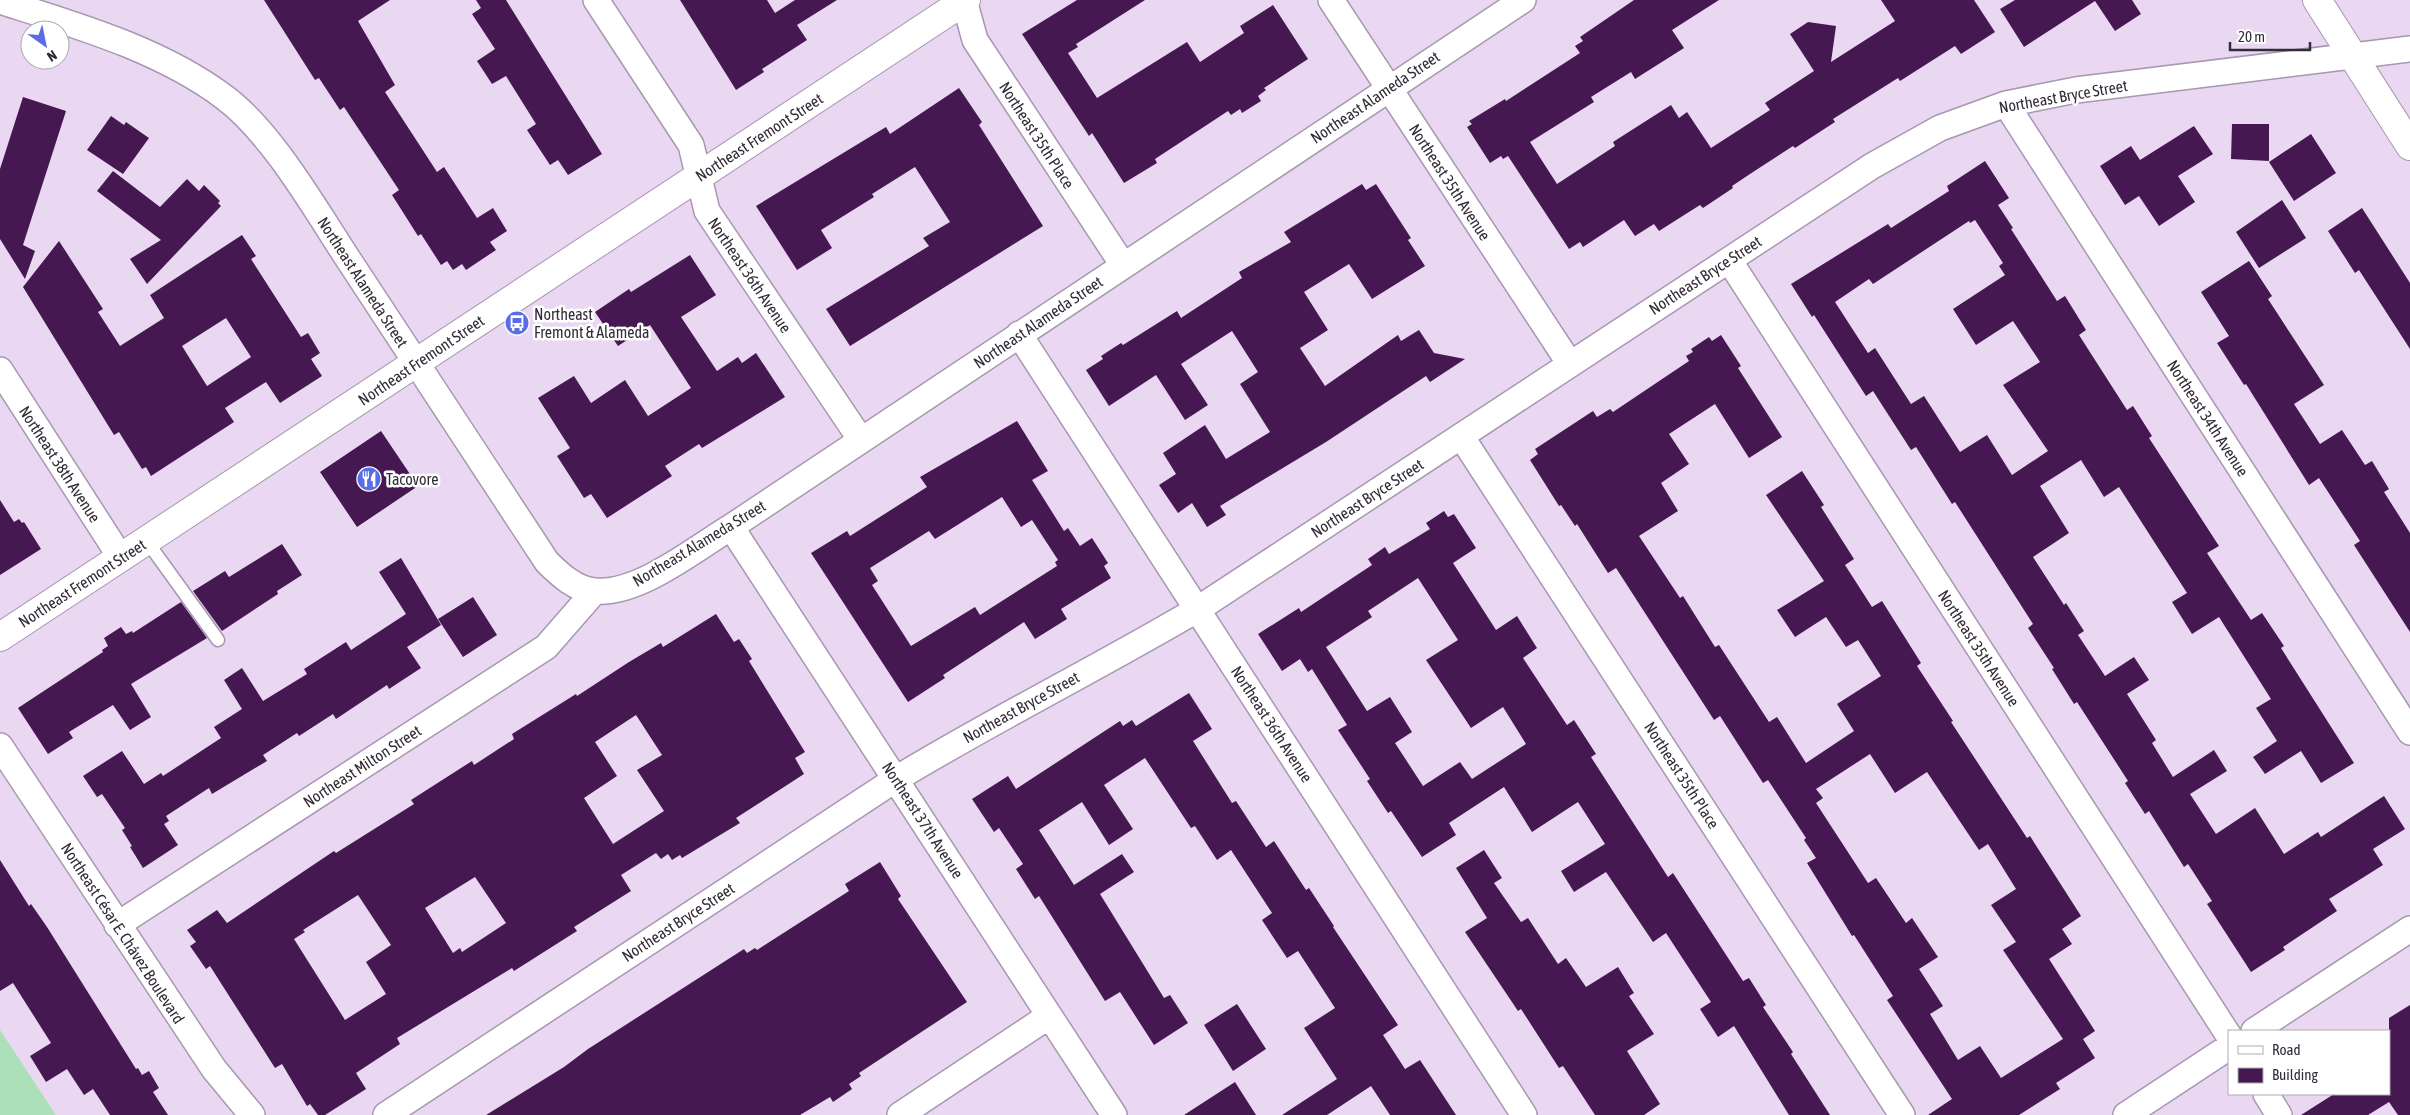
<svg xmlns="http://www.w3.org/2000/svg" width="2410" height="1115" viewBox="0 0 2410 1115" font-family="'Asap Condensed',sans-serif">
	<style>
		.green { fill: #abe0b8 }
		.building { fill: #451851; fill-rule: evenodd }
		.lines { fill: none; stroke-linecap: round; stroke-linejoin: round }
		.lane-casing { stroke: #a797b0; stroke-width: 15 }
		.street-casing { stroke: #a797b0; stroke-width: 28 }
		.secondary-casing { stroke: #a797b0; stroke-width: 30 }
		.lane { stroke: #fff; stroke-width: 12 }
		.street { stroke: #fff; stroke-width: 25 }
		.secondary { stroke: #fff; stroke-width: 28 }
		.labels { text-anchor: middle; stroke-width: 5; stroke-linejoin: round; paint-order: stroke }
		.street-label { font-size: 16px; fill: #332c37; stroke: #fff }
		.poi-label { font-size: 16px; fill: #332c37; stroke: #fff; text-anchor: start }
	</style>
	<rect width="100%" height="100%" fill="#ead8f3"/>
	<path class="green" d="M0,1030l56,85h-56z"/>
	<path class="building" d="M264,0h126l-32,21 37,64 -10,7 52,80 7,-5 33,51 16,-10 14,23 -17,11 6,8 -30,20 -4,-6 -9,6 -6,-9 -6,4 -20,-31 -3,2 -26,-41 7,-5 -55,-83 -4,3 -21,-32 -4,2z
		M476,0h30l96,154 -34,21 -10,-15 -8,5 -23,-35 9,-6 -30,-48 -14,8 -15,-23 18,-12 -23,-35 9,-6z
		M680,0h87l8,13 20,-13h42l-40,25 10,15 -45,29 2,3 -28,18z
		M1077,0h68l-69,44 2,3 -10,6 29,45 90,-56 13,20 44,-29 -4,-7 33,-21 35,54 -44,29 2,2 -8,6 3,5 -19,12 -2,-4 -9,6 -3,-4 -73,48 2,4 -33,20 -32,-50 -3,3 -67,-102z
		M1634,0h85l-47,30 12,18 -49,31 -4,-7 -40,25 3,5 -64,40 27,42 58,-38 -2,-4 58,-37 8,13 8,-6 24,36 59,-38 -5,-7 49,-32 -24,-37 18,-12 28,4 -5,36 64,-41 -14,-21h93l21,32 -34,22 -6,-8 -55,35 -2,-3 -65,41 2,3 -40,26 -2,-2 -40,26 -21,14 1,2 -30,20 -3,-3 -41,26 -5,-7 -19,12 -11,-16 -41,27 -3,-5 -11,7 -61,-93 -5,3 -2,-3 -11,7 -23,-36 5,-3 -3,-3 36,-22 1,2 74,-48 -5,-7 8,-5 -3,-4z
		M2015,0h117l9,14 -26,17 -20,-30 -71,46 -24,-38z
		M959,88l23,34 -3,3 64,101 -193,120 -24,-37 103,-63 -6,-8 27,-16 -35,-55 -43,27 2,3 -53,33 11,18 -35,22 -41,-64 130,-79 4,7z
		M23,97l43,14 -43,134 12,6 -10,28 -25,-40v-70z
		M111,116l13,9 2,-3 23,16 -26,36 -36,-24z
		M2232,124h37v37l-38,-2z
		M2194,126l19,28 -35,22 17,26 -36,24 -20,-30 -14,9 -25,-39 31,-20 9,14z
		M2311,134l25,39 -42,28 -25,-39z
		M1985,161l24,37 -11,7 15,23 -2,1 46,72 8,-5 21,34 -7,5 48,75 6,-4 19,30 -3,2 70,108 -12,7 44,67 11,-7 22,33 -3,2 73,115 -33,20 -20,-32 -36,23 -12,-17 24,-16 -21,-33 15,-9 -52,-82 -27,17 -20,-32 15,-9 -68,-106 -15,10 -23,-37 -41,26 29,47 -36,24 31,48 2,-2 18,28 -6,4 27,41 29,-19 15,23 -22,14 29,46 -4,3 21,34 41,-27 13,21 -37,23 26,40 39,-26 29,46 34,-22 3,5 63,-41 21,33 -32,20 10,16 -54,34 8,12 -54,36 2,3 -34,22 -44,-68 5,-3 -24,-37 -4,3 -35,-56 -4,3 -20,-31 3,-2 -51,-79 -3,2 -22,-35 2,-1 -26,-40 5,-4 -78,-122 -3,2 -36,-57 -5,3 -38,-59 -7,5 -52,-81 -2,2 -21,-33 97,-60 3,4 58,-37 -2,-5zM1975,220l28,43 -4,3 6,9 -52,34 23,36 37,-24 27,41 -37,23 45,66 -36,24 -25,-40 -27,17 -36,-56 -13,8 -36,-56 -7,5 -33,-51 34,-23 4,5 96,-63 1,2z
		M113,171l47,36 27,-28 12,12 5,-6 16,16 -2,2 3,3 -74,78 -17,-25 31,-19 -64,-49z
		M1362,184l4,6 10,-6 35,54 -3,2 17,26 -53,33 -23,-35 -45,28 24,38 -28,18 25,38 73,-51 3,6 18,-11 15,23 31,6 -35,23 -4,-6 -100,66 -106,64 6,9 -19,12 -15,-24 -14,10 -19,-28 17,-11 -13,-21 42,-28 21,34 44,-27 -30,-48 18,-12 -26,-41 -51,33 27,41 -23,15 -29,-45 -47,31 -23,-36 17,-11 -2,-3 20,-13 2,2 54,-34 4,7 61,-40 -3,-6 52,-30 -7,-10z
		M2282,200l24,38 -47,30 -23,-36z
		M2362,208l48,75v66l-51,-79 -4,3 -27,-42z
		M242,235l14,21 -5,3 50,78 7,-4 12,20 -9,6 11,17 -42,27 -14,-21 -41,26 9,14 -83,54 -5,-9 -4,2 -23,-37 -5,3 -91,-148 36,-46 44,68 -5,3 22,34 44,-28 -14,-23zM226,318l25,39 -44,29 -25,-40z
		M690,255l26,40 -35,22 36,54 21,-14 4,6 14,-10 29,44 -83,51 -3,-4 -34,22 7,10 -65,42 -16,-24 -7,4 -27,-42 13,-8 -32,-50 36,-22 17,27 34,-23 23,36 43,-28 -41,-63 -32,21 -23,-34 34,-23 2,3z
		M2249,261l23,35 -4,3 56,86 -30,19 26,40 22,-14 23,35 7,-4 17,28 -5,3 26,41v99l-56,-87 6,-4 -41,-63 -10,7 -63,-101 -2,1 -27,-42 12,-7 -28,-44z
		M1721,335l20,31 -3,2 44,69 -33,21 -34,-54 -46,30 20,30 -28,19 17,28 -39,25 41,62 3,-2 32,51 4,-2 50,77 8,-5 29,46 48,-32 -17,-27 44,-28 -23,-36 -12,7 -20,-30 -31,20 -18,-27 47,-29 -58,-86 36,-24 22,34 -3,2 33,52 -9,6 27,42 10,-6 39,62 -4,3 36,55 -2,1 76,116 3,-2 51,80 -19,13 10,15 -23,15 46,72 -12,8 12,19 -39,25 4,6 -41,26h-91l24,-16 -65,-99 6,-4 -39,-61 -2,1 -45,-73 9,-5 -12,-18 2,-2 -38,-58 -5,3 -43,-67 -6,4 -98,-152 -8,5 -31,-49 -2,2 -14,-21 -2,1 -29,-46 8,-6 -3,-5 58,-38 4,6 13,-8 3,3 76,-51 -3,-5 7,-4 -2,-3 18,-12 3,4zM1870,754l25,39 32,-21 52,78 9,-6 28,45 -25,16 25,37 -13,8 60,89 -62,39 -21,-32 -22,14 -28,-46 13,-8 -24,-37 19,-12 -26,-39 -6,5 -30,-45 -8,5 -52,-80 7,-5 -7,-9z
		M1017,421l31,50 -16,9 32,51 4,-3 12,18 12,-8 16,25 -4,3 7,12 -50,31 6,10 -32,20 -11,-17 -81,53 2,3 -37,24 -97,-149 36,-22 3,5 77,-49 -7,-10zM1002,497l19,30 11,-7 26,40 -3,2 2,4 -77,49 -5,-8 -64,39 -39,-61 6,-4 -8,-13 59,-37 6,8z
		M381,431l37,55 -61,41 -37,-55z
		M0,500l14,22 5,-3 3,4 2,-1 17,27 -41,26z
		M1444,511l4,6 6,-3 22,34 -23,15 43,67 21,-14 20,32 -14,10 44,67 7,-5 22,34 -5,3 77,120 5,-4 70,108 6,-3 17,27 -3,2 30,45 -2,2 39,61h-41l-55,-89 -16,11 -18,-28 11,-7 -45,-69 -13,9 -47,-70 -32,20 -13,-21 44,-27 -27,-42 -46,30 -28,-45 -55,36 7,12 -34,22 -31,-46 -3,2 -21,-32 3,-2 -32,-49 9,-5 -35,-56 -4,3 -8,-13 -18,12 -24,-37 41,-26 2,4 71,-47 -4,-6 17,-12 4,7 41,-25 -4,-6zM1418,578l40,62 -32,20 45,68 32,-21 23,37 -54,35 -12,-17 -37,24 -28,-43 17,-11 -22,-35 -23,14 -41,-64 46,-30 -4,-6z
		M282,544l20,31 -25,16 1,3 -56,37 -29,-40 32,-20 4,6z
		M401,558l40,67 -34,22 14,21 -32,21 -2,-4 -51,34 -3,-5 -34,22 -2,-3 -34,22 4,6 -55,33 -3,-6 -43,28 3,5 -5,3 14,21 -35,23 -13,-21 2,-1 -10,-16 3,-2 -23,-34 -5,3 -14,-21 39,-25 22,33 17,-11 2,3 58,-38 -7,-11 28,-18 -18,-29 18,-12 21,33 44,-27 -3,-5 42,-27 5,8 55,-36 -27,-42z
		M473,597l24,38 -34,22 -25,-38z
		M181,602l26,36 -76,46 20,33 -21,13 -17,-25 -44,27 4,6 -25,16 -30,-46 85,-56 -1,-2 6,-4 -4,-8 17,-11 5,7 6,-3 1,2z
		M716,614l18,28 5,-3 13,20 -3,2 56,91 -10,6 9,16 -68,44 4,5 -58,35 -2,-3 -8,5 -4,-6 -7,5 -5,-6 -35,22 10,16 -57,36 3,4 -63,40 -2,-3 -115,70 3,6 -44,29 10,16 -41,26h-7l-8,-11 -3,2 -25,-42 -7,4 -65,-102 -4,3 -16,-23 6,-4 -9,-12 30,-20 10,13 107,-72 2,2 78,-49 -3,-4 61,-39 2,4 40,-26 -2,-5 64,-40 1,2 52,-34 32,-19 2,4zM636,715l26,40 -25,15 27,41 -51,33 -29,-46 33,-22 -22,-34zM475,877l31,46 -44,29 -2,-4 -7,5 -28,-45zM358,895l33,50 -25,17 20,32 -41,26 -51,-81 11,-7 -2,-2z
		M1189,693l23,36 -19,12 39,62 4,-2 30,46 8,-6 32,49 3,-2 25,38 -1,1 65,98 -15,10 22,34 15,-9 36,55h-66l-19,-29 -44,29h-45l55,-36 -33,-51 31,-20 -37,-57 -11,7 -25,-38 10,-7 -41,-63 -14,10 -22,-34 -4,2 -46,-70 -41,27 29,44 -24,16 -27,-43 -43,28 35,55 48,-31 12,18 -34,22 64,104 6,-3 18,28 -34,22 -34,-53 -15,9 -66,-105 -4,3 -19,-30 7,-5 -24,-36 -5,4 -22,-33 36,-23 8,13 104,-68 3,5 9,-6 4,6z
		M1484,850l18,28 -8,5 27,39 7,-4 30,46 8,-6 20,29 32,-20 16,26 -5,3 25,38 -27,17 33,53 -16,11h-49l-32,-49 -4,2 -38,-59 -3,2 -53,-79 22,-14 -31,-50z
		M0,860l29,46 2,-2 16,23 89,142 2,-1 4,7 7,-4 10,17 -6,4 15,23h-58l-17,-26 -9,6 -17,-26 -21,13 -16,-26 21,-13 -38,-60 -13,8z
		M880,862l21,34 -3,3 69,103 -108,71 2,3 -12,8 3,5 -19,13 -3,-5 -30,18h-314l78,-48 24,-18 156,-100 3,4 8,-5 2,2 92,-59 -4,-7z
		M1237,1004l29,45 -33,22 -29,-46z
		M2410,1005v110h-12l-9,-13 -21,13h-67l33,-21h55v-76z
		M1235,1082l21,33h-72z"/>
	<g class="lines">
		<defs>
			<path id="lane" d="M146,540l72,100"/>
			<path id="street" d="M596,0l95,145 16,66 154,229
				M964,0l11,40 148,225
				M1331,0l239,364
				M0,1c75,24 160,48 224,96 49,36 94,117 128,168 65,99 130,198 195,297 12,12 29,28 48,29 43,4 100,-42 136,-64l792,-527
				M2006,104l404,628
				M1729,260l500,776
				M1019,334l505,781
				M0,370l121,188
				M1461,436l441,679
				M731,527l383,588
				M0,746l214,323 38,46
				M117,925l429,-278 48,-55
				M2254,1031l156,-102
				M2266,1094l13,21
				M386,1115l510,-336c99,-60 202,-111 302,-170l674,-443 68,-38 66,-24 70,-14 334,-41
				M900,1115l149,-99
				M2126,1115l103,-68"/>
			<path id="secondary" d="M2317,0l93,146
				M0,637l966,-637"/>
		</defs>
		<use href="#lane" class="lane-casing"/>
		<use href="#street" class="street-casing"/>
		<use href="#secondary" class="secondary-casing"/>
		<use href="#lane" class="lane"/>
		<use href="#street" class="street"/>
		<use href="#secondary" class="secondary"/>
	</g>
	<defs>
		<symbol id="bus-disc" viewBox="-11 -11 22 22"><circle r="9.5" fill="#596ee5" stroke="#fff"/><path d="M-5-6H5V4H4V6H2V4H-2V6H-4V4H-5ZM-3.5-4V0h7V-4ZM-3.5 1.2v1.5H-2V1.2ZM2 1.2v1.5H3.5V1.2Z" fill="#fff"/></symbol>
		<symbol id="restaurant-disc" viewBox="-11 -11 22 22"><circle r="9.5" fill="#596ee5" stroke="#fff"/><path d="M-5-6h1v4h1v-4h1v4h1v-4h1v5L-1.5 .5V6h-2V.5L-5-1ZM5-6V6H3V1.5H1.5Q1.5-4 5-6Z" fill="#fff"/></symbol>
	</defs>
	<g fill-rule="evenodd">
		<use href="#bus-disc" x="503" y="309" width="28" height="28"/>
		<use href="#restaurant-disc" x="355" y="465" width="28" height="28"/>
	</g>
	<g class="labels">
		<g class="street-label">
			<text transform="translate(2063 96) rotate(-10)" y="6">Northeast Bryce Street</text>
			<text transform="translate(1375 97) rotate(-34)" y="6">Northeast Alameda Street</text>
			<text transform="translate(1037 135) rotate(57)" y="6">Northeast 35th Place</text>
			<text transform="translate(759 137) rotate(-33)" y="6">Northeast Fremont Street</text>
			<text transform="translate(1450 182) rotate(57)" y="6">Northeast 35th Avenue</text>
			<text transform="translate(750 275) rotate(56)" y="6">Northeast 36th Avenue</text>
			<text transform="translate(1705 275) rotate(-33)" y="6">Northeast Bryce Street</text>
			<text transform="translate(363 282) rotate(57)" y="6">Northeast Alameda Street</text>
			<text transform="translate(1038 322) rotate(-34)" y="6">Northeast Alameda Street</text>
			<text transform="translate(421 360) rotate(-34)" y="6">Northeast Fremont Street</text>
			<text transform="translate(2208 418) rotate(57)" y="6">Northeast 34th Avenue</text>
			<text transform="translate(60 464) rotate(57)" y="6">Northeast 38th Avenue</text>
			<text transform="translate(1367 498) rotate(-33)" y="6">Northeast Bryce Street</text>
			<text transform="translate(699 543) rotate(-31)" y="6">Northeast Alameda Street</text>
			<text transform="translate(82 583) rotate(-33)" y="6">Northeast Fremont Street</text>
			<text transform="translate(1979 648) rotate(57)" y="6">Northeast 35th Avenue</text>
			<text transform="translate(1021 707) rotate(-29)" y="6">Northeast Bryce Street</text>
			<text transform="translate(1272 724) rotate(57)" y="6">Northeast 36th Avenue</text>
			<text transform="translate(362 766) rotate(-33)" y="6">Northeast Milton Street</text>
			<text transform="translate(1682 775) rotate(57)" y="6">Northeast 35th Place</text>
			<text transform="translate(923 820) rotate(57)" y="6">Northeast 37th Avenue</text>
			<text transform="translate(678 922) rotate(-33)" y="6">Northeast Bryce Street</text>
			<text transform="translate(123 933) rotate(57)" y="6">Northeast César E. Chávez Boulevard</text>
		</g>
		<g class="poi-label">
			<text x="534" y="320">Northeast<tspan x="534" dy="18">Fremont &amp; Alameda</tspan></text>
			<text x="386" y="485">Tacovore</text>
		</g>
	</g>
	<rect x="2228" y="1030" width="162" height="65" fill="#ffffff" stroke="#adabaf"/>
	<rect x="2238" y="1046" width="25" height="8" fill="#ffffff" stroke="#adabaf"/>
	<text x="2272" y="1055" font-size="15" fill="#332c37">Road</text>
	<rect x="2238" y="1068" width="25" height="15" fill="#451851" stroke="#adabaf"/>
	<text x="2272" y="1080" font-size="15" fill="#332c37">Building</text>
	<g transform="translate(45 45) rotate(147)"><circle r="24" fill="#ffffff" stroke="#adabaf"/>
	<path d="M0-4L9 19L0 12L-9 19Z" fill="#596ee5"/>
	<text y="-8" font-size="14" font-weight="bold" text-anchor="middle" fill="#332c37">N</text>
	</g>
	<path d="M2230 42v8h80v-8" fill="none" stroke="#332c37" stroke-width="2.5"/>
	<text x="2238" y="42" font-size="15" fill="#332c37" stroke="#ffffff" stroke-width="4" paint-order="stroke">20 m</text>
</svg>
